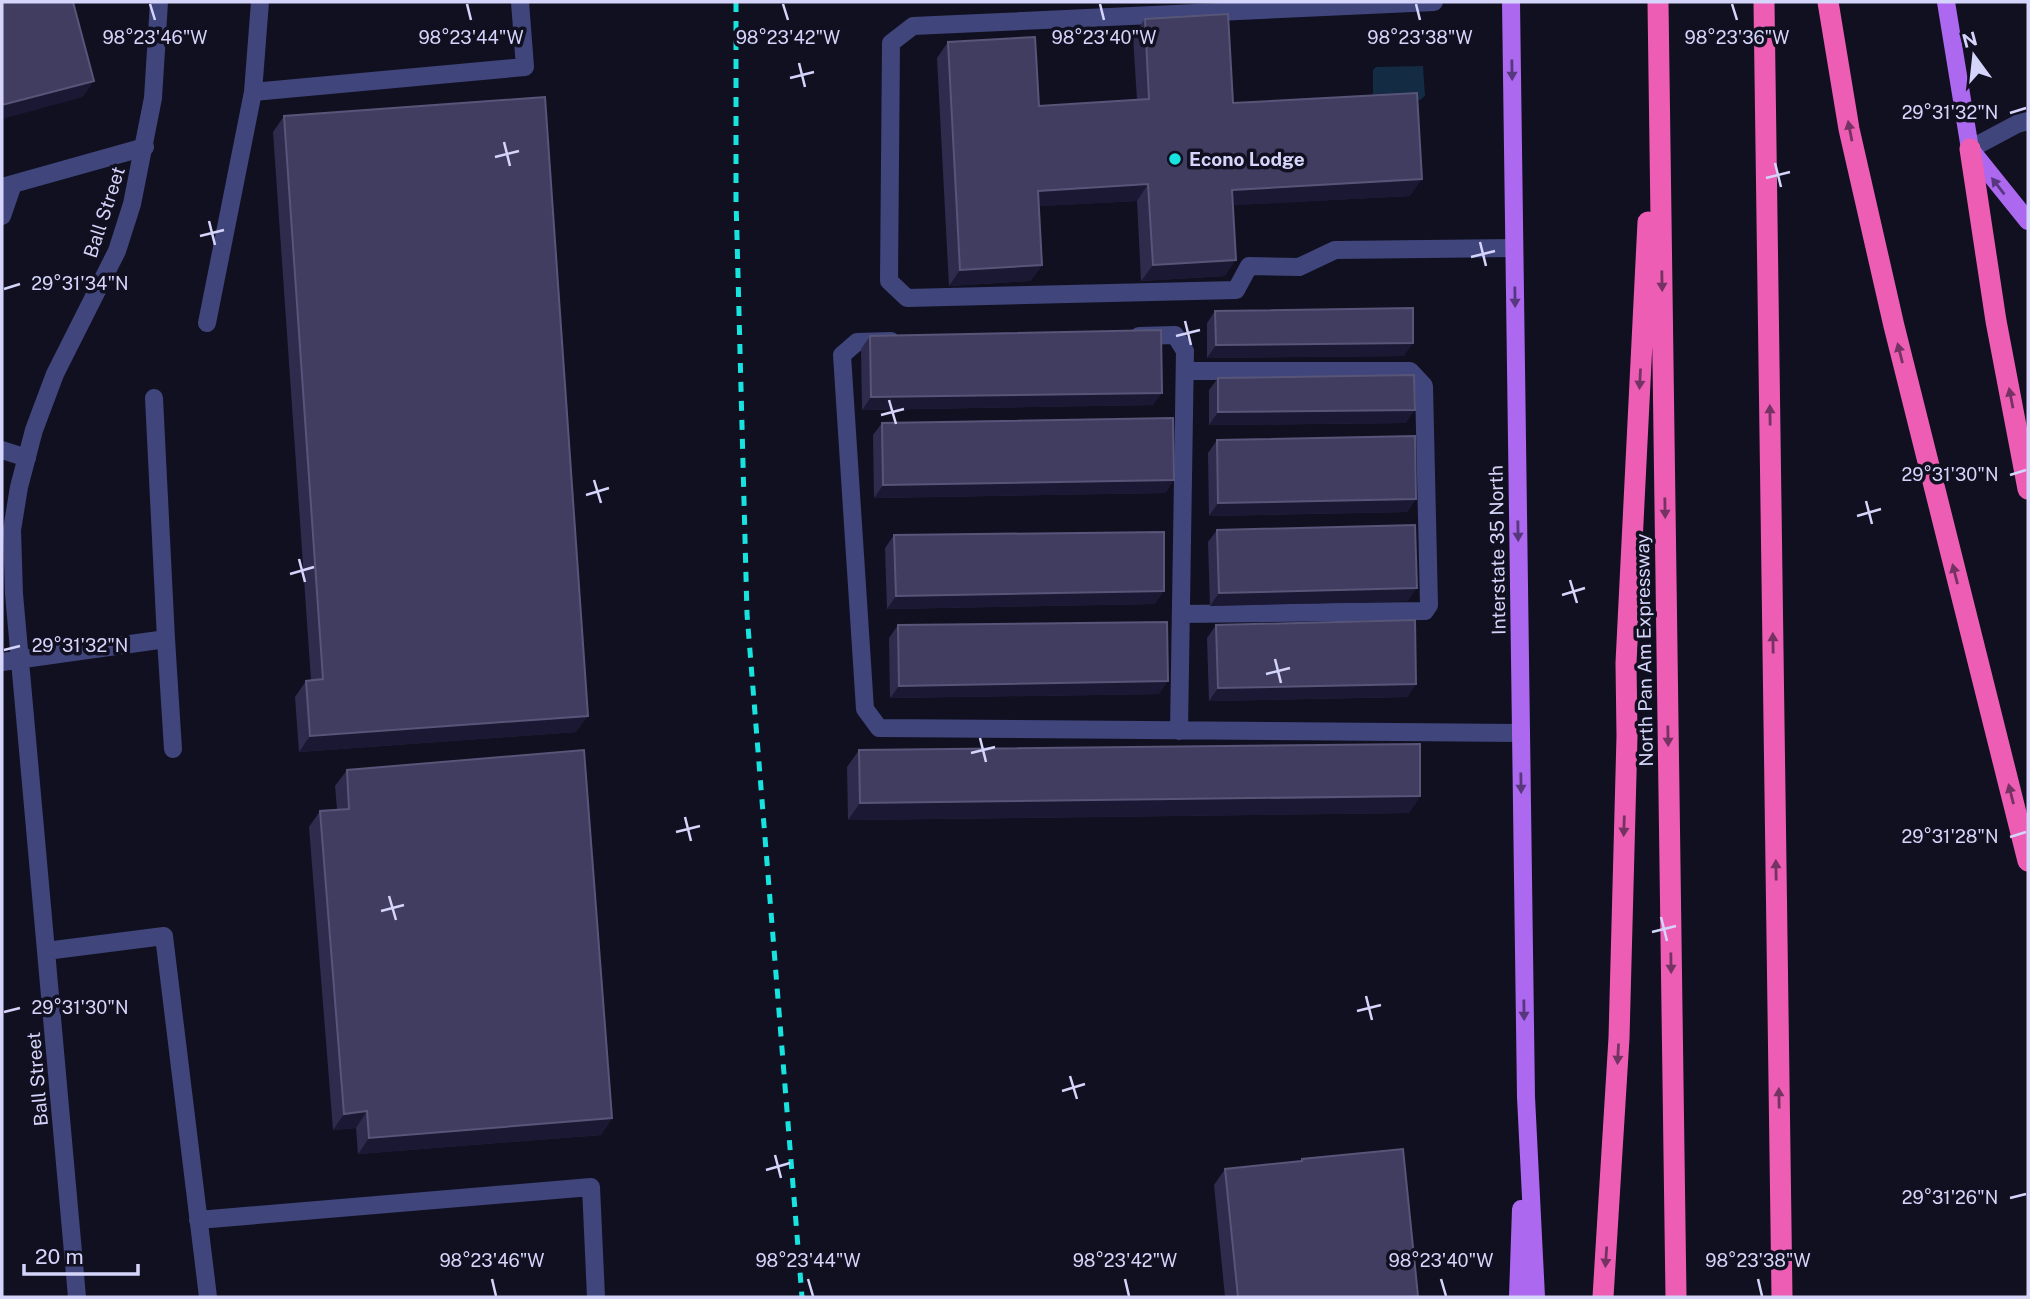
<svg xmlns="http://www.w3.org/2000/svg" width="2030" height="1299" viewBox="0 0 2030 1299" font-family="'Public Sans',sans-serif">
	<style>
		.water { fill: #132b43 }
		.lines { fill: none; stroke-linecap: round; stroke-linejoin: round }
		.minor { stroke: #40457c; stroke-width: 18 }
		.major { stroke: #ac68ef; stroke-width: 18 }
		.highway { stroke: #ee5db4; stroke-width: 21 }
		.rail { stroke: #18e3df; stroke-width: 5; stroke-dasharray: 10 9; stroke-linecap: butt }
		.wall { fill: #2e2b4d }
		.shaded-wall { fill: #1b1834 }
		.building { fill: #403d60; stroke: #575578; stroke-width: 2 }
		.oneway { fill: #57387e }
		.oneway2 { fill: #743363 }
		.ticks { fill: none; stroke: #d5d5fb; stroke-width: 2.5 }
		.poi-dot { fill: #18e3df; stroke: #111021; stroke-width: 2.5 }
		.labels { text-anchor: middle; stroke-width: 7; stroke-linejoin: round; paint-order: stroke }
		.poi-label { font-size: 19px; font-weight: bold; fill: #d5d5fb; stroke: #111021; text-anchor: start }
		.street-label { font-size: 19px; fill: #d5d5fb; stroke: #111021 }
		.ticks-label { font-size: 18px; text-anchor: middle; fill: #d5d5fb; stroke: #111021; stroke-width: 7; stroke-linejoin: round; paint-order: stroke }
	</style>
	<rect width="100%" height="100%" fill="#111021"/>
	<path class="water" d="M1423,66l2,30 -5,4 -42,1 -5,-3v-28l3,-3z"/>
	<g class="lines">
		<path class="minor" d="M260,2l-7,90 272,-25 -5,-65
			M1434,2l-521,24 -22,17 -2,238 18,17 329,-8 13,-24 50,1 36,-17 179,-2
			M1970,149l47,-25 11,-3
			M2,187l143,-40
			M2,216l11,-32
			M207,323l46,-231
			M1139,336l36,-1 10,16 -6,380
			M891,341l-34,1 -15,13 23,354 14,19 642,5
			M2,450l25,8
			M1181,614l244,-3 4,-6 -5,-219 -14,-15h-225
			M166,639l7,110
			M2,662l164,-23 -12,-241
			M46,951l118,-15 44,361
			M198,1220l393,-33 5,110
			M77,1297l-63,-703 -2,-64 7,-43 15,-57 21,-56 62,-123 15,-47 21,-106 6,-96"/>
		<path class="major" d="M1511,2l15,1095 10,200
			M1946,2l24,147 58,72
			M1518,1297l3,-88"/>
		<path class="highway" d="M1658,2l18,1295
			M1764,2l18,1295
			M1828,2l21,127 45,197 134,535
			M1970,149l26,172 32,168
			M1603,1297l16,-259 8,-302 -1,-73 22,-441"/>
		<path class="rail" d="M736,2v198l11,414 55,683"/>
	</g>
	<path class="wall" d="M1145,19l88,84 177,93 -177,9 -8,71 -84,5 -4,-80 -99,5 4,59 -12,16 -81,5 -12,-228 11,-16 91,64 98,-6 -4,-64z
		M284,116l292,616 -277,20 -4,-55 11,-16 5,-1 -38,-548z
		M1215,311l189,45 -197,2v-35z
		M870,336l283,69 -291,5 -1,-61z
		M1218,378l188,45 -197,2v-35z
		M882,423l292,57 -9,13 -291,5 -1,-63z
		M1217,440l199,59 -9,13 -198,4 -1,-63z
		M1217,530l191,71 -198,5 -2,-64z
		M894,535l261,69 -268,5 -2,-61z
		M898,625l261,69 -269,4 -1,-60z
		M1216,625l200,59 -9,13 -198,4 -2,-63z
		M859,750l561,46 -11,17 -561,7 -1,-53z
		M347,770l265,348 -11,17 -243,19 -2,-26 -23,2 -24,-303 11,-16 17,-2 -2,-23z
		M1302,1159l103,138h-180l-11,-112 11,-16 76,-8z"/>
	<path class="shaded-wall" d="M94,81l-11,16 -81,22v-14z
		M1422,179l-12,17 -189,10 11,-16z
		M1148,184l-11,17 -111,6 12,-16z
		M1236,260l-11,16 -84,5 12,-16z
		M1042,265l-12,16 -81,5 11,-16z
		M1413,343l-9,13 -197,2 9,-13z
		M1162,393l-9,12 -291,5 9,-13z
		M1415,410l-9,13 -197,2 9,-13z
		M1174,480l-9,13 -291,5 9,-13z
		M1416,499l-9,13 -198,4 9,-13z
		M1417,588l-9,13 -198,5 9,-13z
		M1164,591l-9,13 -268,5 9,-13z
		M1168,681l-9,13 -269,4 9,-12z
		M1416,684l-9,13 -198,4 9,-13z
		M588,716l-12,16 -277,20 11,-16z
		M1420,796l-11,17 -561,7 12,-17z
		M367,1111l-11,17 -23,2 11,-16z
		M612,1118l-11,17 -243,19 11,-16z"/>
	<path class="building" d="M2,2h71l21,79 -92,24z
		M1228,14l5,89 184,-10 5,86 -190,11 4,70 -83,5 -5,-81 -110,7 4,74 -82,5 -12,-228 87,-5 4,69 110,-7 -4,-80z
		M545,97l43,619 -278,20 -4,-55 17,-2 -39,-563z
		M1413,308v35l-197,2 -1,-34z
		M1161,330l1,63 -291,4 -1,-61z
		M1414,375l1,35 -197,2v-34z
		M1173,418l1,62 -291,5 -1,-62z
		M1415,436l1,63 -198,4 -1,-63z
		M1415,525l2,63 -198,5 -2,-63z
		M1164,532v59l-268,5 -2,-61z
		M1415,620l1,64 -198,4 -2,-63z
		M1167,622l1,59 -269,5 -1,-61z
		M1420,744v52l-560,7 -1,-53z
		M584,750l28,368 -243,20 -2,-27 -23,3 -24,-303 29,-2 -2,-39z
		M1403,1149l15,147 -13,1h-167l-13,-128 77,-8v-2z"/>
	<defs><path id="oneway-solid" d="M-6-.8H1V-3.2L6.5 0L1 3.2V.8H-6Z" transform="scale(1.75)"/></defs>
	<g class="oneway">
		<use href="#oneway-solid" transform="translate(1512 70) rotate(89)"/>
		<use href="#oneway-solid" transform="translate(1998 186) rotate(-128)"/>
		<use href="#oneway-solid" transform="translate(1515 297) rotate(89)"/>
		<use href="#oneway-solid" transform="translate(1518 531) rotate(89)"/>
		<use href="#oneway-solid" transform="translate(1521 783) rotate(89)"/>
		<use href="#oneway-solid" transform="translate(1524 1010) rotate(89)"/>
	</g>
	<g class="oneway2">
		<use href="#oneway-solid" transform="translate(1850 131) rotate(-101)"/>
		<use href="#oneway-solid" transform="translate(1662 281) rotate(89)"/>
		<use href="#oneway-solid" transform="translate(1900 353) rotate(-104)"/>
		<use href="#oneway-solid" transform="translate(1640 379) rotate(93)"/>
		<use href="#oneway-solid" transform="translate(2011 398) rotate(-101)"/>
		<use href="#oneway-solid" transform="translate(1770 415) rotate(-91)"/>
		<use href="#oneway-solid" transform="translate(1665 508) rotate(89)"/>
		<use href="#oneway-solid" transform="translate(1955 574) rotate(-104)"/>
		<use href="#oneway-solid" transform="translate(1773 643) rotate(-91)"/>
		<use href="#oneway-solid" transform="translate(1668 736) rotate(89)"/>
		<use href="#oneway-solid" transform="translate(2011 794) rotate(-104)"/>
		<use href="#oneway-solid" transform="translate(1624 826) rotate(92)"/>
		<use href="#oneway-solid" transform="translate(1776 870) rotate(-91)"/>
		<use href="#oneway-solid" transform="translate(1671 963) rotate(89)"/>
		<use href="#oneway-solid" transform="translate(1618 1054) rotate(93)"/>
		<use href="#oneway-solid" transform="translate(1779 1098) rotate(-91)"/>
		<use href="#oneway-solid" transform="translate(1606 1257) rotate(94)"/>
	</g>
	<path class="ticks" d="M150,4l5,16M467,4l4,16M783,4l5,16M1100,4l4,16M1416,4l4,16M1732,4l5,16M799,63l6,24M790,78l24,-6M2010,113l16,-5M504,142l6,24M495,157l24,-6M1775,163l6,24M1766,178l24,-6M209,221l6,24M200,236l24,-6M1480,242l6,24M1471,257l24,-6M4,289l16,-5M1185,321l6,24M1176,336l24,-6M889,400l7,24M881,415l23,-6M2010,475l16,-5M594,480l7,23M586,495l23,-7M1866,501l6,23M1857,516l24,-7M299,559l6,23M290,574l24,-7M1570,580l7,23M1562,595l23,-7M4,650l16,-4M1275,659l6,24M1266,674l24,-6M980,738l6,24M971,753l24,-6M685,817l6,24M676,832l24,-6M2010,837l16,-5M389,896l7,24M381,911l23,-6M1661,917l6,24M1652,932l24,-6M1366,996l6,24M1357,1011l24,-6M4,1012l16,-4M1070,1076l7,23M1062,1091l23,-7M775,1155l6,23M766,1170l24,-7M2010,1198l16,-4M492,1279l4,17M808,1279l5,17M1125,1279l4,17M1441,1279l5,17M1758,1279l4,17"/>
	<circle class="poi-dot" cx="1175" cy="159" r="7"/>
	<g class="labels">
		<g class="poi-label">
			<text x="1189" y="166">Econo Lodge</text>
		</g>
		<g class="street-label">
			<text transform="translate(104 212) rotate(-72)" y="7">Ball Street</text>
			<text transform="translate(1497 550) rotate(-91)" y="7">Interstate 35 North</text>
			<text transform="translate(1644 650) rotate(-91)" y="7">North Pan Am Expressway</text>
			<text transform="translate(37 1079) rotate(-95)" y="7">Ball Street</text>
		</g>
	</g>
	<g class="ticks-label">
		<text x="155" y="44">98°23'46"W</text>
		<text x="471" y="44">98°23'44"W</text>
		<text x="788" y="44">98°23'42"W</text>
		<text x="1104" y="44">98°23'40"W</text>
		<text x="1420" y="44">98°23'38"W</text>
		<text x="1737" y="44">98°23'36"W</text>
		<text x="1950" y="119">29°31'32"N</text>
		<text x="80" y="290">29°31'34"N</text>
		<text x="1950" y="481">29°31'30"N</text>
		<text x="80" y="652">29°31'32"N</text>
		<text x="1950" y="843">29°31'28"N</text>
		<text x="80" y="1014">29°31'30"N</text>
		<text x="1950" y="1204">29°31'26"N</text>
		<text x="492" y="1267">98°23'46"W</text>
		<text x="808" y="1267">98°23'44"W</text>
		<text x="1125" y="1267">98°23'42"W</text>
		<text x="1441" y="1267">98°23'40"W</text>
		<text x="1758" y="1267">98°23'38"W</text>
	</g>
	<rect width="2030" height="1299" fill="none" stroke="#d5d5fb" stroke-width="7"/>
	<g transform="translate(1974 56) rotate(345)" stroke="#111021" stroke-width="5" paint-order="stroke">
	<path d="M0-5L12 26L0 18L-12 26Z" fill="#d5d5fb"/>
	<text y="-10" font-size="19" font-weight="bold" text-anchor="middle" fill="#d5d5fb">N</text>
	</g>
	<path d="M24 1264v10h114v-10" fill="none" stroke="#d5d5fb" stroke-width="3.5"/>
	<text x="35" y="1264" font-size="21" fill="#d5d5fb" stroke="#111021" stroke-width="5" paint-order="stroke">20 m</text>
</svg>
